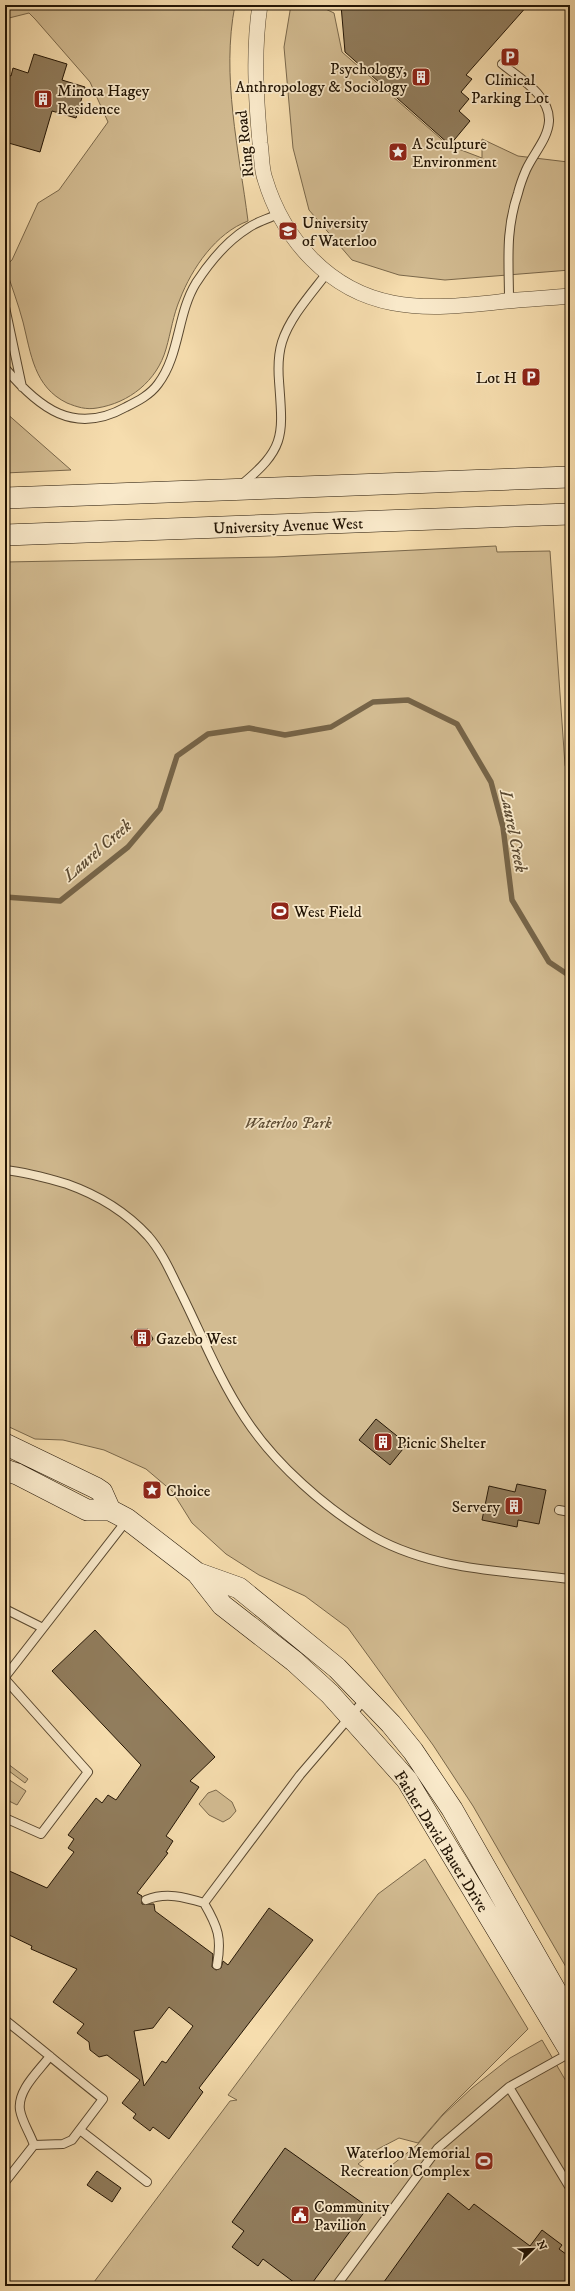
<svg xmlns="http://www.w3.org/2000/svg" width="575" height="2291" viewBox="0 0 575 2291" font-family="'IM FELL DW Pica',serif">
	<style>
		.green { fill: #d2bb91; stroke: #7a684b }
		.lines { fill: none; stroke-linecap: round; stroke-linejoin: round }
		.stream { stroke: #766448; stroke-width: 5.5 }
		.building { fill: #917d5d; stroke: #231505; fill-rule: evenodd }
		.lane-casing { stroke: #58472f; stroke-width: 10 }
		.street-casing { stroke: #58472f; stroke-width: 16 }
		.secondary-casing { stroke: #231505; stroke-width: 22 }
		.lane { stroke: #f9e9ca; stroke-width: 8 }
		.street { stroke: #f9e9ca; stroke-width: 15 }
		.secondary { stroke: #f9e9ca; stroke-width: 21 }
		.labels { text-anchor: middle; stroke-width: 3.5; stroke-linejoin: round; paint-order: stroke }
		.poi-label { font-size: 16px; fill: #231505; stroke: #f9e9ca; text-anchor: start }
		.street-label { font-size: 16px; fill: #231505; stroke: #f9e9ca }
		.park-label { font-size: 16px; font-style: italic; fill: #604f36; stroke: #f9e9ca }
		.water-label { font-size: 17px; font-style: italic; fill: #5b4a32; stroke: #f9e9ca }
	</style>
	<rect width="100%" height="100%" fill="#f6ddae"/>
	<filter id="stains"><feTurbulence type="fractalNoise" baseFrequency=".005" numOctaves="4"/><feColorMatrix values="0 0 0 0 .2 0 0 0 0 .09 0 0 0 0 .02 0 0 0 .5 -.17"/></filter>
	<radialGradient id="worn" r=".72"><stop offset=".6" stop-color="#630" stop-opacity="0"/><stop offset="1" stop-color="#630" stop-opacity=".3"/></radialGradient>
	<path class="green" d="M5,5h230c-14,71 4,145 13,216 -32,12 -56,47 -68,78 -7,16 -9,33 -14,50 -9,32 -37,54 -69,59 -11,2 -20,-1 -30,-5 -33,-16 -36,-49 -44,-81 -5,-19 -12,-37 -18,-56l7,-6 26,-57 21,-13 49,-68 -18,-40 -55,-63 -6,-6 -24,6z
		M291,5h26l17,8 8,39 106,93 34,13v-19l36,17 50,6 2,30v78l-125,10 -46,-5 -47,-15 -43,-50 -16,-62 -9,-101z
		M5,412l66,58 -66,3z
		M496,546l1,6 53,-1 15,214 5,16v1193l-97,-168 -40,-61 -85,-117 -43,-32 -46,-21 -33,-21 -34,-31 -20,-32 -26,-22 -42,-19 -41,-10 -28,-1 -30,-14v-863l269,-5z
		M8,1764l20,15 -3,4 -20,-15z
		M5,1777l21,14 -9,14 -12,-6z
		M216,1790l16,12 4,9 -6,7 -7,4 -14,-7 -10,-11 9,-11z
		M425,1859l103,170 -85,85 -25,29 -19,-5 -23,12 -18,14 19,13 40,-32 25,-29 30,-28 38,-30 32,-18 28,48v198h-479l139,-185 7,-1 -9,-5 150,-201z"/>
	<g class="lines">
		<path class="stream" d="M5,897l55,4 68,-54 32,-38 17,-53 31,-22 41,-6 36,7 46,-8 42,-25 35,-2 49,24 34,58 12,45 9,73 37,62 21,14"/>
	</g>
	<path class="building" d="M341,5h187l-62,70 6,4 -11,13 8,7 -10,12 11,10 -20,24 -105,-93z
		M34,54l33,10 -5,16 23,7 -9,31 -24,-7 -12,41 -35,-10v-68l6,2 2,-8 15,5z
		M137,1329h11l5,10 -6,8h-11l-5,-10z
		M376,1419l31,25 -17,21 -31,-25z
		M517,1484l29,6 -7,34 -21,-4 -1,7 -35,-7 7,-34 26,6z
		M95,1630l120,127 -25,24 9,6 -33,49 7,5 -7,11 2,1 -31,40 5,3v8h12l1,7 58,43 -1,13 4,3 5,-2 2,-7 5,4 41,-57 44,32 -114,148 4,4 -34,47 -16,-12 -3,4 -17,-13 3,-4 -14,-11 18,-23 -33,-25 -8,2 -9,-7 -1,-8 -12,-9 7,-9 -31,-22 24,-33 -46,-20 1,-3 -27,-13v-64l42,19 27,-36 -6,-4 6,-9 -6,-4 28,-37 6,5 6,-8 8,5 25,-35 -89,-94zM169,2007l24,19 -27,37 -4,-2 -18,25 -10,-55 19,-3z
		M285,2148l83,59 -58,79h-11l-36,-27 -5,7 -26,-19 12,-16 -12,-9z
		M97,2171l24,17 -9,14 -25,-17z
		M448,2193l21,17 5,-6 56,42 12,-16 20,15 -3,4 11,8v29h-189z"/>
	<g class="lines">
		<defs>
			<path id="lane" d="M502,64c17,14 48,31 47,57 -1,18 -16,33 -23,49 -3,7 -6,15 -8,23 -13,39 -9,68 -9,108
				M5,307l17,80
				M5,368c34,40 69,68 121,39 12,-6 24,-12 32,-23 22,-29 19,-70 38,-101 13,-20 31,-42 52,-55 8,-6 20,-9 30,-14
				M241,485c45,-37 42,-49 38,-104 -1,-13 -1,-26 3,-39 8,-25 29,-48 45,-69
				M5,1170c21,2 42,8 62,14 31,11 59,28 81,52 14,16 23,37 32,55 21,42 39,88 65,127 30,46 81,91 129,119 59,33 130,34 196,42
				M559,1510l11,2
				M5,1609l38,19
				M5,1677l122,-157
				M5,1679l83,93 -47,62 -36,-16
				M146,1900c20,-8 38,-3 58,3 14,24 18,35 13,62
				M204,1903l96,-128 66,-77
				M5,2020c33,26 65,53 98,79l-31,41 -9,4 -29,1c-4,-12 -12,-23 -14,-35 -3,-20 19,-39 30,-54
				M509,2087l61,101
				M80,2130l67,52
				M5,2182l29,-37
				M336,2286l102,-138 71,-61 61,-34"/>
			<path id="street" d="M260,5c-7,46 -4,93 0,138 2,12 1,25 5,36 18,60 64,112 128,124 37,7 76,2 114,-2 21,-2 42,-3 63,-5"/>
			<path id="secondary" d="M5,498l565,-21
				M5,535l565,-21
				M5,1444l91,44 6,4 8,18
				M5,1470l12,4 70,36h23l17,9 70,54 25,32 72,56 36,33 77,86 163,271
				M197,1573l42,15 98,80 54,56 22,27 39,58 118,207"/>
		</defs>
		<use href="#lane" class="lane-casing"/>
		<use href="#street" class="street-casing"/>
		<use href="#secondary" class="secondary-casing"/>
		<use href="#lane" class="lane"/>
		<use href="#street" class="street"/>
		<use href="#secondary" class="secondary"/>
	</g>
	<defs>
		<symbol id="parking-square" viewBox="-11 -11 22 22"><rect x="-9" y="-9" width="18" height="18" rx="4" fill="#8f2418" stroke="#f9e9ca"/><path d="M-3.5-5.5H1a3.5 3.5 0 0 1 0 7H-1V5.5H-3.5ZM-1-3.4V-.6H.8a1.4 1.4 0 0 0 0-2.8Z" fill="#fff"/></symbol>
		<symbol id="building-square" viewBox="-11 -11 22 22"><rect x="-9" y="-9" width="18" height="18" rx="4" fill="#8f2418" stroke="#f9e9ca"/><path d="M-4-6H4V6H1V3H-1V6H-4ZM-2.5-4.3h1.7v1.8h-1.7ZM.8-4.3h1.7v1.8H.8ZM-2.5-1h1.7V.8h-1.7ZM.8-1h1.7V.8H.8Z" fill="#fff"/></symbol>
		<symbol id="sight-square" viewBox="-11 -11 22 22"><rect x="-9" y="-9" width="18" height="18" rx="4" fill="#8f2418" stroke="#f9e9ca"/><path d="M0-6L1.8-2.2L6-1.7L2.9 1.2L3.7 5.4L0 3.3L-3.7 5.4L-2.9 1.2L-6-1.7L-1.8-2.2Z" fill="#fff"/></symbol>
		<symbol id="university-square" viewBox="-11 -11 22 22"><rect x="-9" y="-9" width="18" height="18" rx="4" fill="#8f2418" stroke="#f9e9ca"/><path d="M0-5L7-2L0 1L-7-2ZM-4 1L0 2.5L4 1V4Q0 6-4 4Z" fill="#fff"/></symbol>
		<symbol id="stadium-square" viewBox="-11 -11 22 22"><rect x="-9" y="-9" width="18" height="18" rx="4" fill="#8f2418" stroke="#f9e9ca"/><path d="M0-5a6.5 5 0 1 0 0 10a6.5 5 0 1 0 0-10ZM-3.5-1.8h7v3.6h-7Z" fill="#fff"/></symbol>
		<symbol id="civic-square" viewBox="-11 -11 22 22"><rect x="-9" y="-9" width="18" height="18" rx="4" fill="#8f2418" stroke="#f9e9ca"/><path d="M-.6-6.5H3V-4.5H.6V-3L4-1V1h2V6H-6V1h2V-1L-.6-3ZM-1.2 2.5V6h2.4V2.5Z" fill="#fff"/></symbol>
	</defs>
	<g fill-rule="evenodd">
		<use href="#parking-square" x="499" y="46" width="22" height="22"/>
		<use href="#building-square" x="410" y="66" width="22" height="22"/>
		<use href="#building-square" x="32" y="88" width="22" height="22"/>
		<use href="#sight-square" x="387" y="141" width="22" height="22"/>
		<use href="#university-square" x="277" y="220" width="22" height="22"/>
		<use href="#parking-square" x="520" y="366" width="22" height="22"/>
		<use href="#stadium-square" x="269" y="900" width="22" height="22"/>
		<use href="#building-square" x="131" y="1327" width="22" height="22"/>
		<use href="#building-square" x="372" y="1431" width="22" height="22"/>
		<use href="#sight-square" x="141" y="1479" width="22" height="22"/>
		<use href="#building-square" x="503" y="1495" width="22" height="22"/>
		<use href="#stadium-square" x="473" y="2150" width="22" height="22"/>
		<use href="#civic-square" x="289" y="2204" width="22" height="22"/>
	</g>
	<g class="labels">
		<g class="poi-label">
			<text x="407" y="74" text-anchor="end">Psychology,<tspan x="407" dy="18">Anthropology &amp; Sociology</tspan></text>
			<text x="510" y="85" text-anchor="middle">Clinical<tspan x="510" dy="18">Parking Lot</tspan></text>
			<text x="57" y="96">Minota Hagey<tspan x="57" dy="18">Residence</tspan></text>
			<text x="412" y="149">A Sculpture<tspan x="412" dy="18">Environment</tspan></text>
			<text x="302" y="228">University<tspan x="302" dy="18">of Waterloo</tspan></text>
			<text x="517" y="383" text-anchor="end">Lot H</text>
			<text x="294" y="917">West Field</text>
			<text x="156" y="1344">Gazebo West</text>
			<text x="397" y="1448">Picnic Shelter</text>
			<text x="166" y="1496">Choice</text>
			<text x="500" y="1512" text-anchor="end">Servery</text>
			<text x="470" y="2158" text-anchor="end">Waterloo Memorial<tspan x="470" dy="18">Recreation Complex</tspan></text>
			<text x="314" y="2212">Community<tspan x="314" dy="18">Pavilion</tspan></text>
		</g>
		<g class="street-label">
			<text transform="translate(244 144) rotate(-96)" y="6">Ring Road</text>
			<text transform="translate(288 525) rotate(-2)" y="6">University Avenue West</text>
			<text transform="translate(442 1841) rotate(58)" y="6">Father David Bauer Drive</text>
		</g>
		<g class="park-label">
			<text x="288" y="1128">Waterloo Park</text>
		</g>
		<g class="water-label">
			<text transform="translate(514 831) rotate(79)" y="6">Laurel Creek</text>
			<text transform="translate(97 850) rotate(-41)" y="6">Laurel Creek</text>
		</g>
	</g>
	<rect width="575" height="2291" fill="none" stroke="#f6ddae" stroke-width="20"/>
	<rect x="6" y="6" width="563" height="2279" fill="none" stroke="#231505" stroke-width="2"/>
	<rect x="10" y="10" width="555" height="2271" fill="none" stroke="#231505"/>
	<g transform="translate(533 2249) rotate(67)" stroke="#f9e9ca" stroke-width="3" paint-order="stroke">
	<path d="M0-3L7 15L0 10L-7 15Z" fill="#231505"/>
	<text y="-6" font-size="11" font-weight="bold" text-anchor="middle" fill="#231505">N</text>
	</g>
	<rect width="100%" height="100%" filter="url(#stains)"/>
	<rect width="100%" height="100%" fill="url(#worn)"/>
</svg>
